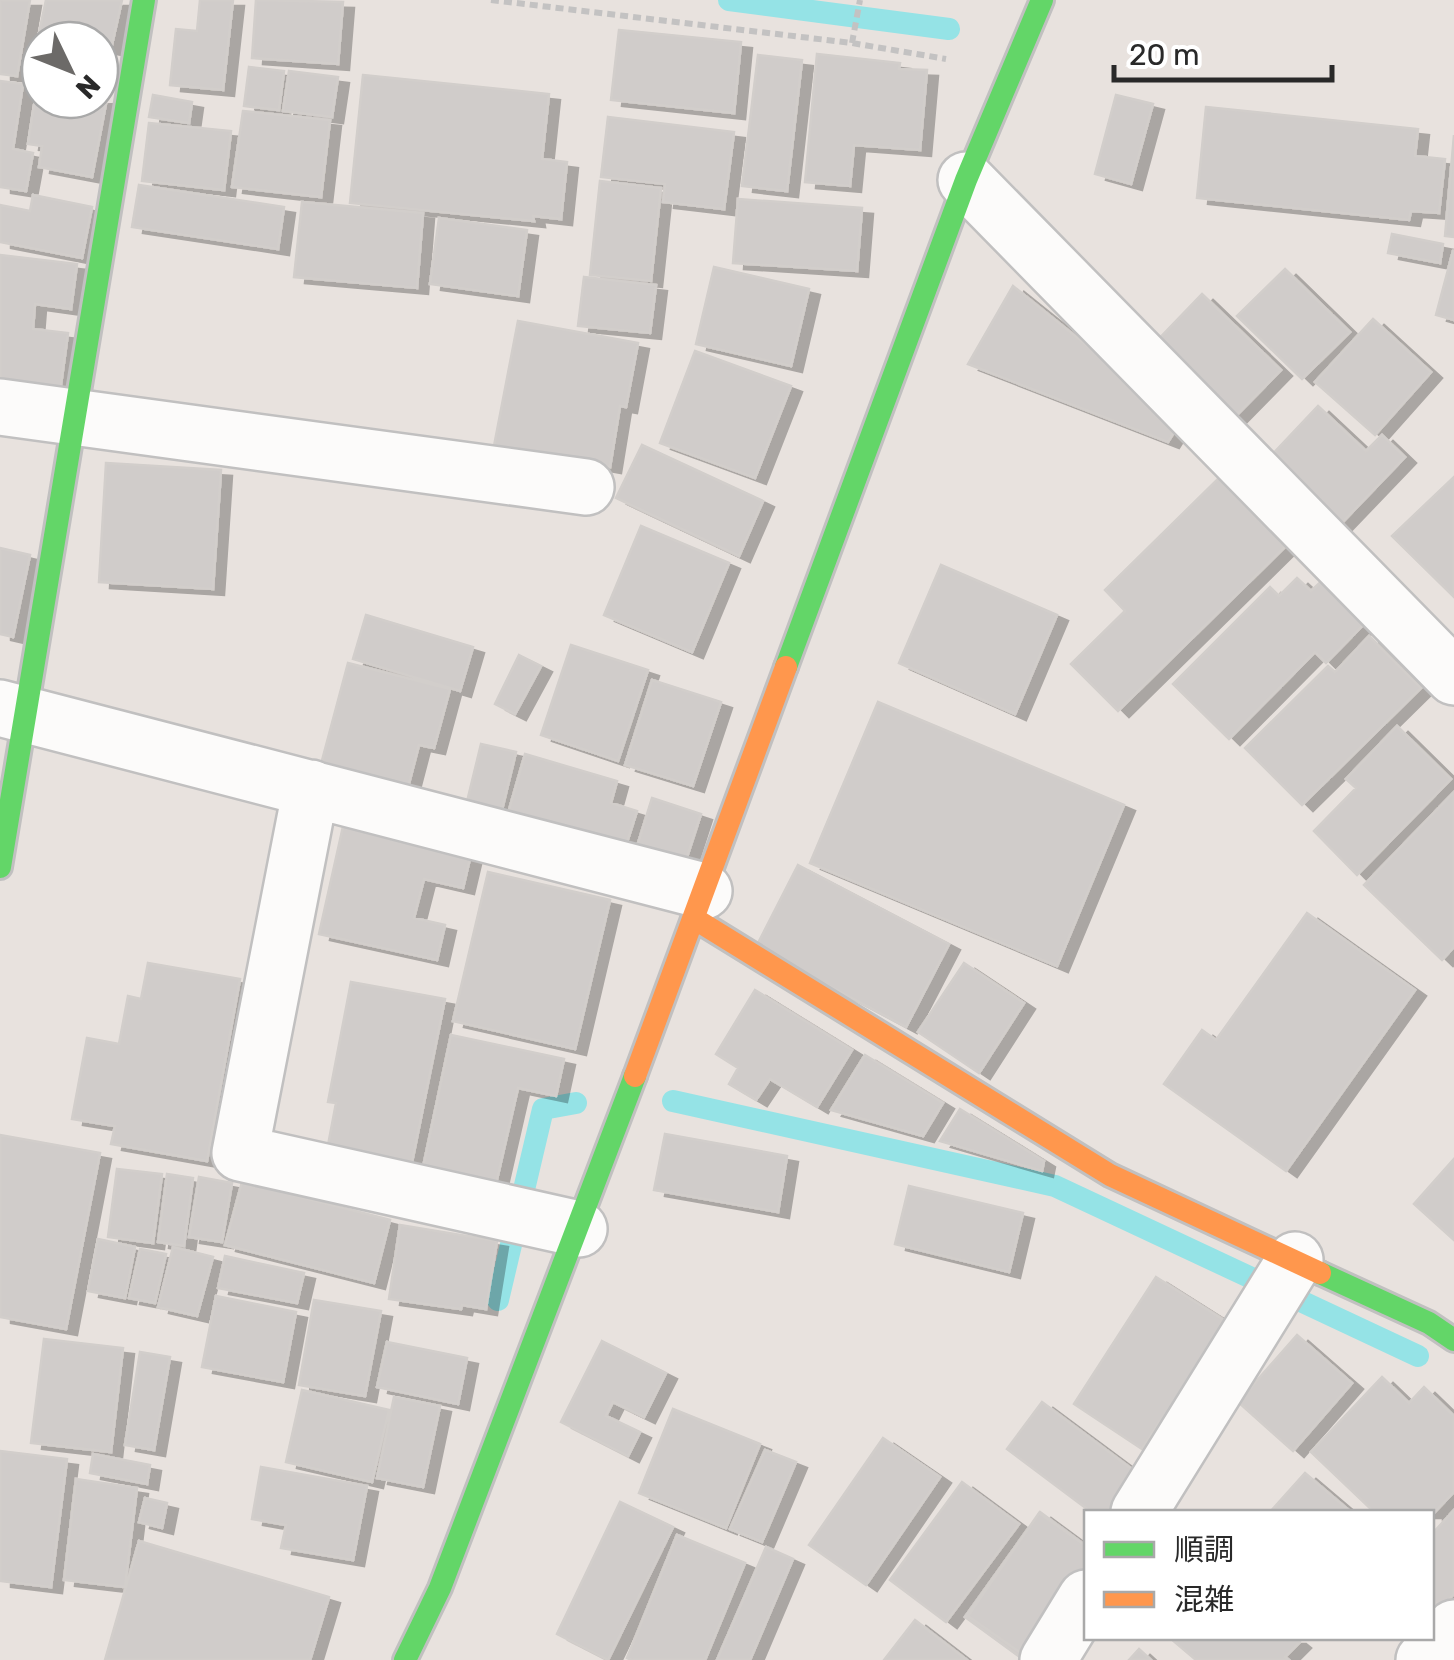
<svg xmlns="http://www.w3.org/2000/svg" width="1454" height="1660" viewBox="0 0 1454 1660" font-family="Rubik,'Noto Sans JP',sans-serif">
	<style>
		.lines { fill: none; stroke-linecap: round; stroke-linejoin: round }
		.stream { stroke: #95e3e6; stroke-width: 22 }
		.building { fill: #d0ccca; stroke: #d2cecb; stroke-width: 2.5; filter: url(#shadow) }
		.street-casing { stroke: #c1c0c0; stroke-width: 60 }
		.fast-casing { stroke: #c1c0c0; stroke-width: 28 }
		.slow-casing { stroke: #c1c0c0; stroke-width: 28 }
		.path { stroke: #c3c2c2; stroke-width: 6; stroke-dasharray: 8 5; stroke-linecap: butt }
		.street { stroke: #fcfbfa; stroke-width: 55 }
		.fast { stroke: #63d668; stroke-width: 22 }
		.slow { stroke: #ff974d; stroke-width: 22 }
	</style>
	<defs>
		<filter id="shadow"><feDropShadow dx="11" dy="6" stdDeviation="0" flood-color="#0004"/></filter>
	</defs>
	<rect width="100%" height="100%" fill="#e8e2de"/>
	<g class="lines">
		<path class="stream" d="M729,0l220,29
			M673,1101l382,85 363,170
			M498,1300l45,-191 33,-6"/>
	</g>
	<path class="building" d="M0,0h30l-13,76 -17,-2z
		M46,0h76l-11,49 -11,-2v-7h-31l-30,-7z
		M200,0h33l-10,90 -53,-5 6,-56 21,2z
		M256,0l87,2 -5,62 -86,-6z
		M619,30l122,12 -7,71 -123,-13z
		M817,54l83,9 -1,6 28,1 -7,80 -66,-5 -4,41 -45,-4z
		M758,55l44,5 -15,131 -45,-5z
		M249,67l35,4 -5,39 -35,-4z
		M289,71l49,6 -6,40 -49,-6z
		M363,75l186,19 -7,65 25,3 -6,57 -28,-3 1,5 -184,-18z
		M0,81l23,3 -10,65 20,4 -7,38 -26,-4z
		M37,86l3,1v13l67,-2 -15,79 -53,-10 3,-21 -14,-2z
		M153,95l39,7 -3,21 -40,-6z
		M1116,95l37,9 -22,80 -36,-10z
		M1206,107l212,22 -3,27 30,3 -6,54 -28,-2 -2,9 -212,-22z
		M243,111l87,9 -9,77 -89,-10z
		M608,117l126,15 -10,77 -61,-7 2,-18 -64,-7z
		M149,123l82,8 -7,59 -82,-9z
		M1454,135v102l-9,-1z
		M600,181l61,7 -10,93 -61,-6z
		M139,185l145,22 -6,42 -146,-22z
		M33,195l59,12 -10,51 -82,-16v-37l30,6z
		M738,199l124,9 -5,63 -124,-8z
		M302,202l121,11 -6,75 -123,-11z
		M439,218l88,12 -9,66 -88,-12z
		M1392,234l51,10 -3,19 -52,-10z
		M1453,251h1v69l-18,-5z
		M0,255l77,9 -6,45 -36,-5 -2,25 35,4 -9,66 -59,-8z
		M714,267l95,22 -18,77 -95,-22z
		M1285,269l65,63 -48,47 -65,-63z
		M584,277l72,8 -6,48 -72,-7z
		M1013,286l168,135 -13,21 -200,-78z
		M1202,294l79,76 -51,52 -79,-75z
		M1373,319l58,53 -56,63 -60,-53z
		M518,321l120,22 -12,64 -6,-1 -10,61 -116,-21z
		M695,351l96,35 -36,92 -95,-35z
		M1318,406l48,45 16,-16 23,22 -67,70 -70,-68z
		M642,445l121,56 -24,55 -123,-58z
		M106,463l115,7 -8,119 -114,-7z
		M1224,473l67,68 -173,170 -47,-47 54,-53 -20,-21z
		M1454,477v120l-62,-61z
		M641,526l88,37 -37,89 -88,-37z
		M0,548l30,7 -17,82 -13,-3z
		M941,565l116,50 -42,99 -116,-51z
		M1326,577l43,42 -43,44 -11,-11 -86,87 -56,-55 97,-97 9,9 18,-18 14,13z
		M366,615l107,32 -13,44 -107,-32z
		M1369,636l52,52 -119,117 -57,-57 83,-82 7,6z
		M571,645l77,25 -30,91 -77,-26z
		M519,655l22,11 -26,48 -20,-10z
		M348,663l102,26 -16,59 -15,-3 -12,46 -87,-23z
		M652,680l69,22 -28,84 -68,-21z
		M878,702l246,103 -67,161 -247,-103z
		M1397,726l54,53 -94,96 -43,-44 42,-43 -10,-9z
		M481,744l35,8 -17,70 -35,-8z
		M525,754l92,27 -6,22 26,8 -15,47 -117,-34z
		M1454,792v155l-12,13 -78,-75z
		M652,798l49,16 -15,46 -51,-7z
		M344,822l128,28 -9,38 -39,-9 -10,39 31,7 -8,35 -118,-26z
		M798,865l151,79 -43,83 -150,-80z
		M488,872l122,28 -35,149 -122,-28z
		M1307,913l108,77 -129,181 -122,-87 38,-54 14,10z
		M148,963l92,16 -33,182 -96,-17 4,-18 -43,-7 15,-81 32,6 9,-48 13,3z
		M964,963l60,40 -45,70 -61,-41z
		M351,982l94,17 -36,178 -84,-16 11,-58 -8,-1z
		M755,990l97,60 -35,57 -47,-28 -14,21 -27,-16 9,-16 -22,-14z
		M451,1035l113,24 -8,37 -38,-8 -23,100 -73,-16z
		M865,1055l78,48 -20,33 -92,-26z
		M960,1109l84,52 -2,10 -102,-30z
		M665,1134l122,22 -9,56 -124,-22z
		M0,1135l100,18 -34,176 -66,-12z
		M1454,1159v81l-40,-36z
		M117,1169l45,5 -9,69 -45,-6z
		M167,1174l26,4 -9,68 -26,-4z
		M199,1177l33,6 -10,59 -33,-5z
		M242,1182l148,38 -16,63 -149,-38z
		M909,1186l114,27 -14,59 -114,-28z
		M400,1225l97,16 -11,68 -24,-4 -1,4 -72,-10z
		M98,1239l37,8 -10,51 -37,-7z
		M173,1247l40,10 -16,59 -39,-9z
		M140,1249l26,5 -11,49 -26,-5z
		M225,1256l79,17 -7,30 -79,-15z
		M1156,1277l82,52 -65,102 -14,-8 -17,26 -68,-45z
		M216,1296l80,16 -13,70 -81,-15z
		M314,1300l67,11 -16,85 -66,-11z
		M1297,1335l55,48 -59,68 -55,-49z
		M44,1339l79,9 -12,104 -80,-9z
		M602,1341l64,32 -22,44 -31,-15 -7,14 34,16 -12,24 -67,-34z
		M387,1342l80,16 -9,46 -81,-17z
		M140,1352l30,5 -16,93 -29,-5z
		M1382,1377l27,26 15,-16 30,29v76l-22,23v-3h-58l-63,-60z
		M302,1390l87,20 -17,72 -86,-20z
		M394,1397l46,9 -17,81 -46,-9z
		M1042,1402l98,73 -28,37h-21l-84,-63z
		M673,1409l87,35 -34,84 -87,-35z
		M883,1438l57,39 -74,108 -57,-40z
		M765,1450l31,12 -34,80 -32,-13z
		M0,1451l67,8 -16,128 -51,-6z
		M93,1454l57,11 -3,19 -57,-11z
		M261,1467l106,19 -14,74 -72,-12 5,-23 -34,-6z
		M1305,1473l46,39h-81z
		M76,1479l61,9 -12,99 -61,-7z
		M962,1482l57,42 -73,98 -56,-42z
		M145,1498l22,5 -5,25 -23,-6z
		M620,1502l53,25 -65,133 -51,-26z
		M1454,1510v84l-13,14 -9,-9v-65z
		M1040,1512l46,34v34l-62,80 -59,-43z
		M1039,1513l47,33v35l-55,79 -63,-44z
		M677,1535l68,28 -40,97h-73l-5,-2z
		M139,1541l190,56 -19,63h-205z
		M766,1547l27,12 -43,101h-33z
		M915,1620l52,40h-83z
		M1170,1638h125l5,4 -15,15 4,3h-93z
		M1139,1649l12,11h-22z"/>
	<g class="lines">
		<defs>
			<path id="street" d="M966,180l488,497
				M0,407l586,80
				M0,708l704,183
				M311,788l-71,365 339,76
				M1139,1512l156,-252
				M1048,1660l38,-62
				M1424,1660l30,-32"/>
			<path id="fast" d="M786,667l180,-487 76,-180
				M0,867l144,-867
				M1320,1273l109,50 25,17
				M405,1660l35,-72 195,-512"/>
			<path id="slow" d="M695,919l415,256 210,98
				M635,1076l151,-409"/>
		</defs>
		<use href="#street" class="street-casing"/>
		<use href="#fast" class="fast-casing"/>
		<use href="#slow" class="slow-casing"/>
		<path class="path" d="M491,0l361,43 94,16
			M852,43l8,-43"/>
		<use href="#street" class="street"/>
		<use href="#fast" class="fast"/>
		<use href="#slow" class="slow"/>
	</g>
	<rect x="1084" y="1510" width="350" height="130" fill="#ffffff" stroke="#a9a9a9" stroke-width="2.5"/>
	<rect x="1104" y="1542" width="50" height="15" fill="#63d668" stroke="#a9a9a9" stroke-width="2.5"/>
	<text x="1174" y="1560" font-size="30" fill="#292929">順調</text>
	<rect x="1104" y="1592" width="50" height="15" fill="#ff974d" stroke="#a9a9a9" stroke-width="2.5"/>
	<text x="1174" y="1610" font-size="30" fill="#292929">混雑</text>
	<g transform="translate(70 70) rotate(133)"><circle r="48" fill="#ffffff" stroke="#a9a9a9" stroke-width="2.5"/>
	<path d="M0-8L18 38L0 25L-18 38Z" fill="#6c6a68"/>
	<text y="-15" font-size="28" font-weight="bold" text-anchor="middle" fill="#292929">N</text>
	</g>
	<path d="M1114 65v15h218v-15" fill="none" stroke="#292929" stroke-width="5"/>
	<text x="1129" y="65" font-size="30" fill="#292929" stroke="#ffffff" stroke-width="8" paint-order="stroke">20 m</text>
</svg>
